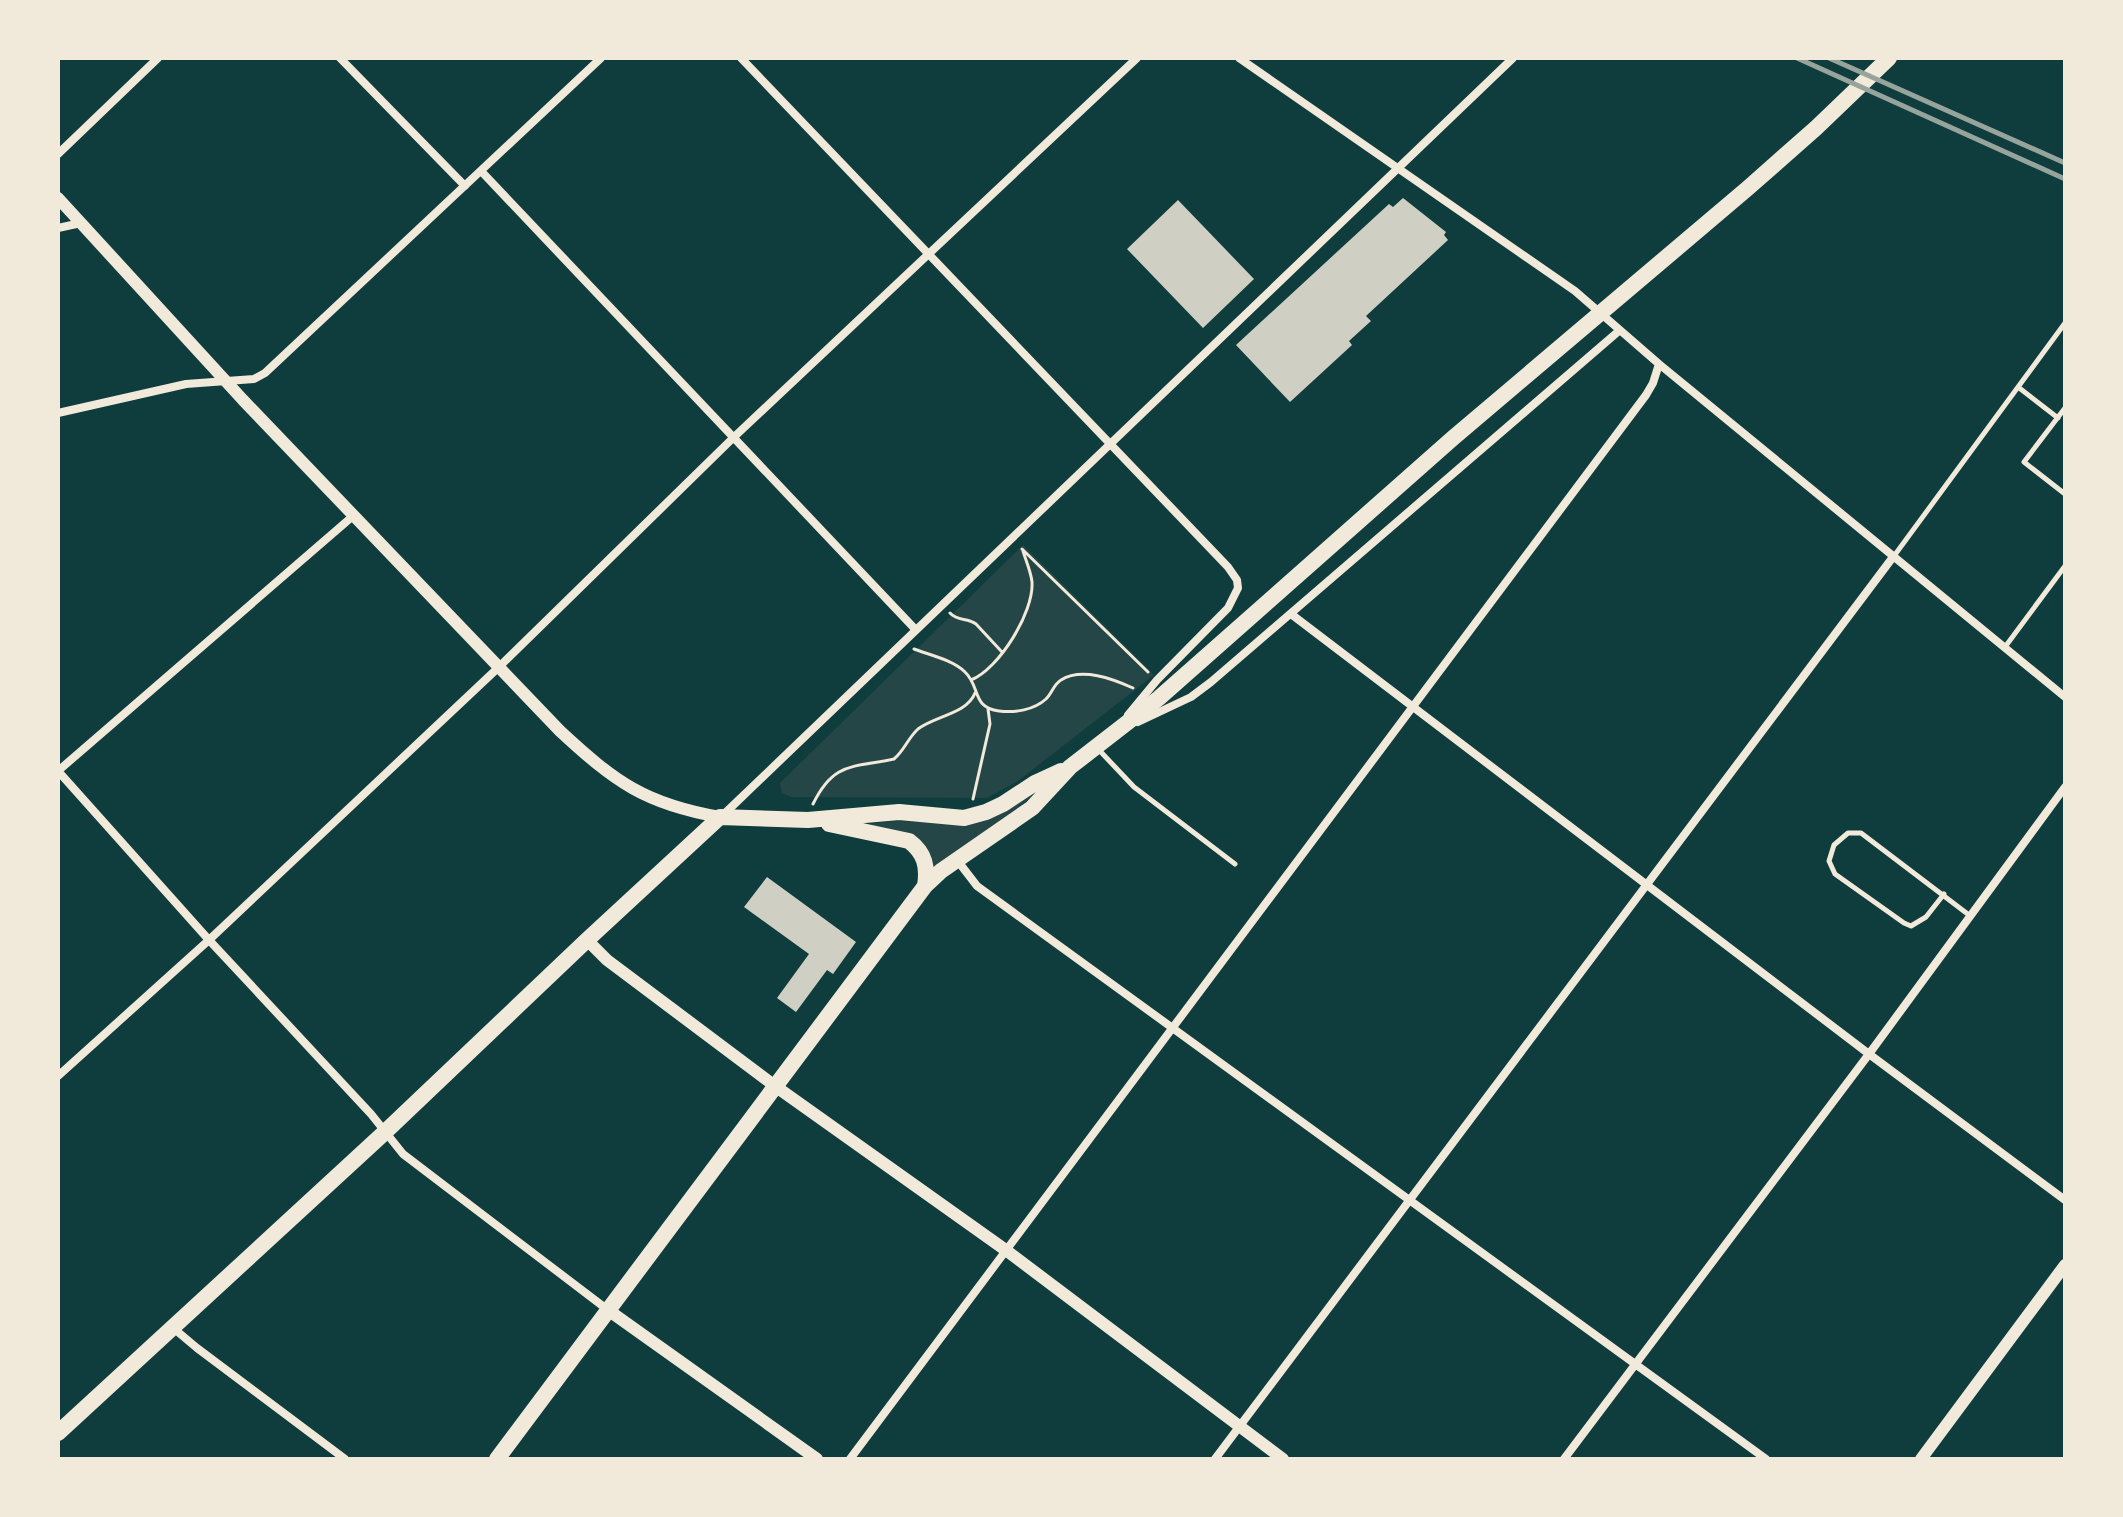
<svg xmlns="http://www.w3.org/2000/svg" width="2123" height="1517" viewBox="0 0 2123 1517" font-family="Signika,sans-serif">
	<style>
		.green { fill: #244646 }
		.building { fill: #cfcfc3 }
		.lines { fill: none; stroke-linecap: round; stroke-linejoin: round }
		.path { stroke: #f1e9da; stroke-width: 3 }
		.service { stroke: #f1e9da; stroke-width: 5 }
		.minor { stroke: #f1e9da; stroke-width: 8 }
		.tertiary { stroke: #f1e9da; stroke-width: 12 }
		.primary { stroke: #f1e9da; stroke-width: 16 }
		.rail { stroke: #97a49c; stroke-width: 5 }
	</style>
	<rect width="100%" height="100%" fill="#0f3d3e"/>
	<path class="green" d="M1023,545l131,130 -136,106 -31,17 -195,-1 -10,-4 -2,-10z
		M1037,793l-103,77 -4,-14 -63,-32 29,-3 68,3 21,-3z"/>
	<path class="building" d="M1403,198l43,34 -2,3 4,5 -82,76 5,5 -22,20 3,4 -62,57 -54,-57 153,-141 4,3z
		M1178,200l76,79 -51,49 -76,-79z
		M767,877l89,65 -23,32 -6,-4 -31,42 -19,-14 32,-44 -65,-47z"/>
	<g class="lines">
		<path class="path" d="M1022,549l126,123
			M950,613c8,9 17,4 26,11l26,28
			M914,649c16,6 39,11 51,23 16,15 6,35 34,39 16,2 35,-1 47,-12 6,-6 8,-15 15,-19 21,-13 52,-1 72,8
			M971,680c28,-11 63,-68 61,-98 -1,-10 -6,-21 -9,-31
			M973,799l17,-75 -2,-15
			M813,804c21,-43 40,-36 81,-45 10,-8 14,-21 24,-30 16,-13 49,-15 57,-36"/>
		<path class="service" d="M2018,387l40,31
			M2065,408l-41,54 41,32
			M1894,556l171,-233
			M2005,647l60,-81
			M1099,750l35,37 101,77
			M1944,894l-18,23 -15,9 -7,-3 -69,-49 -6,-13 5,-16 14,-12h13l108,82"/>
		<path class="minor" d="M340,58l125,128
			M741,58l487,509 9,13 1,8 -10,20 -71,72 -29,35
			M1239,58l336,233 84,73 406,333
			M58,154l100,-96
			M481,171l434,458
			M58,228l23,-5
			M58,413l128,-29 68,-5 11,-6 336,-315
			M1291,614l578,440 196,146
			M1138,722l53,-25 20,-15 409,-352
			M58,771l151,169 162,174 32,40 205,156
			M58,771l295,-255
			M722,816l791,-758
			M957,860l20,26 789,573
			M58,1076l151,-136 291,-274 233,-228 404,-380
			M172,1327l25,21 148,111
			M850,1459l796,-1064 7,-12 6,-19
			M1215,1459l678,-902
			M1564,1459l305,-405 196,-267"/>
		<path class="tertiary" d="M58,198l185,202 317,331c55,51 85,73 160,86
			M587,940l20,20 168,126 232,165 276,208
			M608,1310l209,149
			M1921,1459l144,-194"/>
		<path class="primary" d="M829,824l80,17c16,12 19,26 16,45
			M58,1433l326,-300 203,-193 133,-123 88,3 91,-8 65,6 22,-6 17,-8 32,-21 26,-12
			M497,1459l428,-573 16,-15 91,-63 38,-41 89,-69 294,-260 295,-250 68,-60 73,-70"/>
		<path class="rail" d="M1797,58l268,121
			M1829,58l236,105"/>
	</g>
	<rect width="2123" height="1517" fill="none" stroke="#f1e9da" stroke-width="120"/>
</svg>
